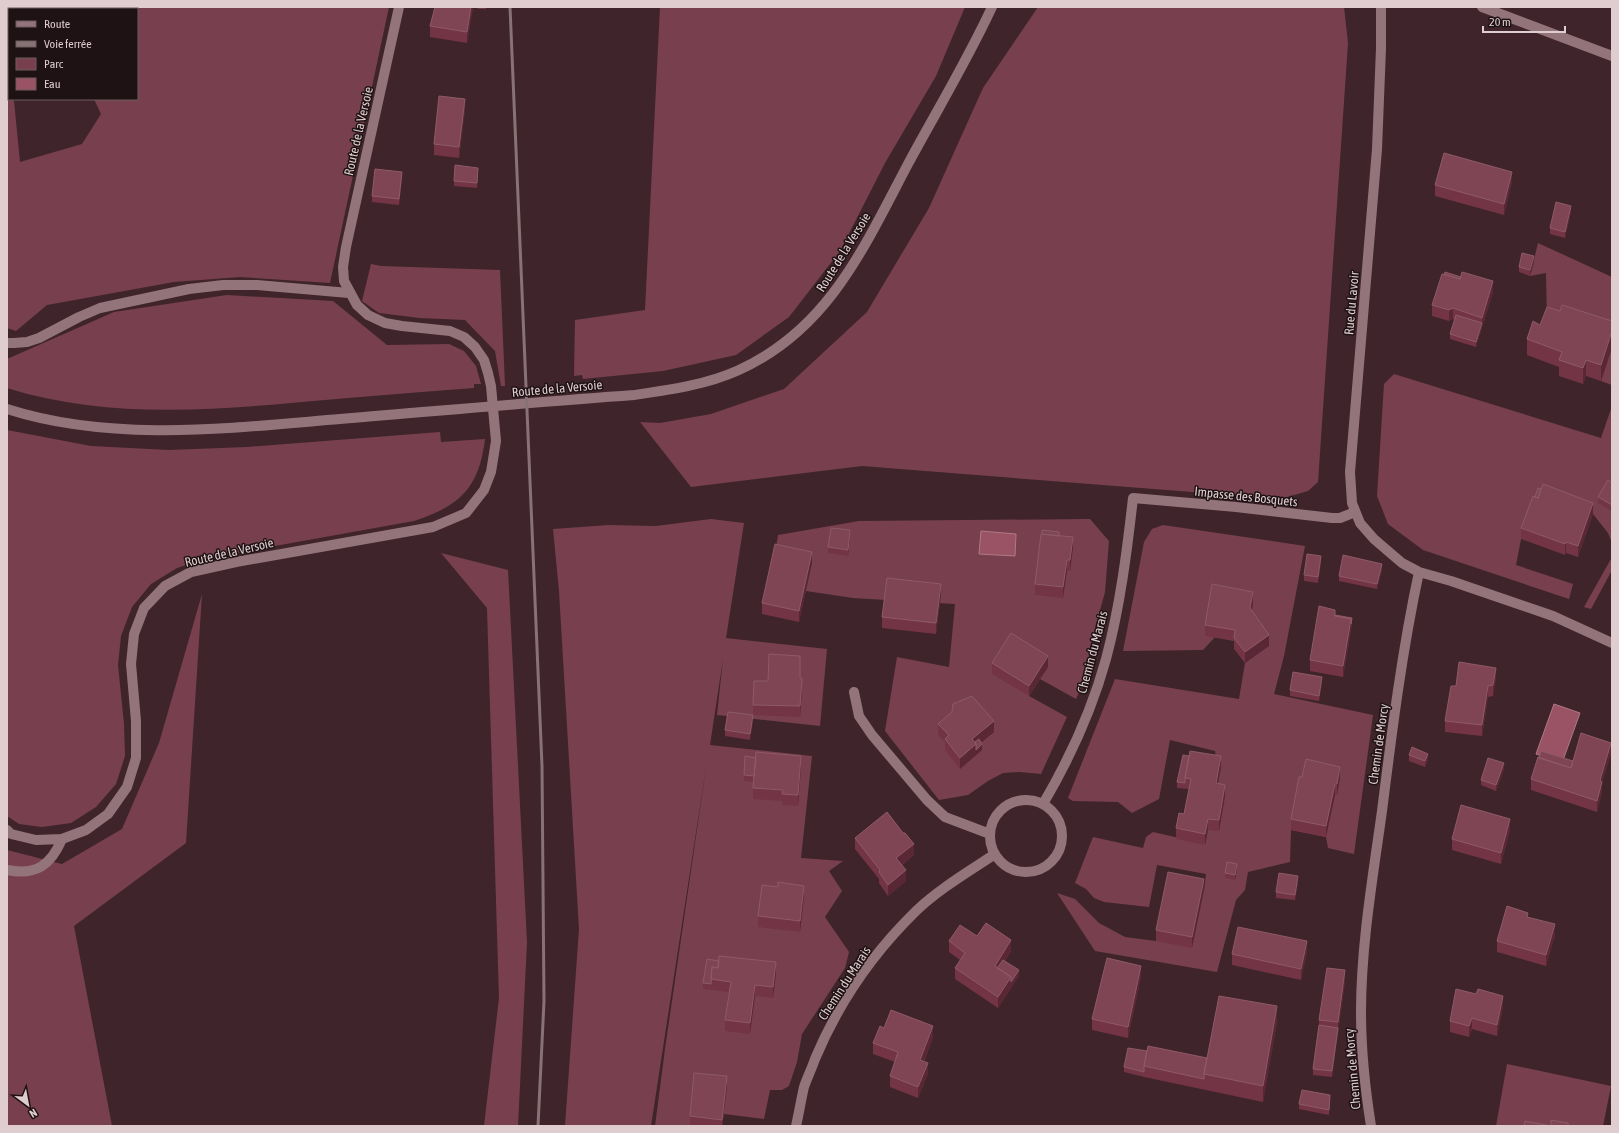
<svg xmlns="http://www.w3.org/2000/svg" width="1619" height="1133" viewBox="0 0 1619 1133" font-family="'Asap Condensed',sans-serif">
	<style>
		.green { fill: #78404e }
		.water { fill: #9a5365; stroke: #af7885 }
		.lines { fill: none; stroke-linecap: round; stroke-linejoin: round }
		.service { stroke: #94747b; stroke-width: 10 }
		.minor { stroke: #94747b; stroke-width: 10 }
		.secondary { stroke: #94747b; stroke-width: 10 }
		.rail { stroke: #887276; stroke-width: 3 }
		.wall { fill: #733446 }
		.shaded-wall { fill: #592735 }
		.building { fill: #7f4555; stroke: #8e5a68 }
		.labels { text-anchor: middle; stroke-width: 3; stroke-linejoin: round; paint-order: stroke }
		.street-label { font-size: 13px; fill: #dfcdd0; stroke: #1e1215 }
	</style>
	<rect width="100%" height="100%" fill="#3f252b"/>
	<path class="green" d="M103,7h286l-59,276 -90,-6 -66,5 -127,23 -31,26 -9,-3v-232l7,5 6,61 62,-18 19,-30 -7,-15h43v-90h-35z
		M660,7h305l-29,69 -51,87 -45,88 -51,66 -53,38 -73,16 -80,8 -1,-4 -8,1 1,-56 70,-10z
		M1038,7h306l4,36 -30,439 -10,9 -28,8 -418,-33 -171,21 -51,-65 20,1 51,-9 73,-25 83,-77 62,-104 54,-120z
		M1538,243l74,34v60l-65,-14 -1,-50 -16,3z
		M371,264l10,2 119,4 5,116h-4l-6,-35 -30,-31 -45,-2 -41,-5 -17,-12z
		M227,295l106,6 54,44 62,-1 15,7 12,15 5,18h-7v4c-57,4 -115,9 -172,14 -98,9 -200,16 -295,-14v-29l107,-47z
		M1612,347v38l-11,-4z
		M1394,374l207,64 11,-32v82l-14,14 14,9v32l-4,-10 -15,-19 -55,-20 -17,45 -5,26 57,19 -4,15 -146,-49 -35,-26 -11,-28 7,-112z
		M7,430l84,16 78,4 78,-3 193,-15 1,10 44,-3c-6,49 -25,67 -71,82l-206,37 -31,10 -26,16 -19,23 -11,29 -3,29 6,59 1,32 -9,28 -20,23 -25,16 -29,4 -23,-3 -12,-8z
		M711,519l33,4 -18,115 101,11 -7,77 -103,-11 6,-56 -13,86 102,11 -11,102 42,3 -14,10 13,20 -17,26 24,35 -4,16 -43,66 -5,28 -8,24 -7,4h-12l-6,29 -40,-5 -2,12h-67l10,-77 42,-288 -56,365h-86l14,-197 -20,-338 -6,-62 56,-4 47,1z
		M1090,519l19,22 -4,51 -15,55 -4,30 -10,22 -36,-20 -11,17 38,21 -26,57 -21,-2 -17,1 -15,8 -20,14 -29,5 -54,-69 12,-74 52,10 6,-63 -102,-6 -47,-7 -31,-36 3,-20 81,-14z
		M1163,525l142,21 -21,110 -10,38 99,21 -19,139 -26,-6 -2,-11 -35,-7 -1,32 -42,10 -3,18 -9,10 -19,72 -122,-21 -38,-58 18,6 24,24 26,14 31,4 48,-51 2,-16 -49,-9 -8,42 -45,-5 -10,-4 -8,-9 -11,-6 18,-46 50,11 3,-11 7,-5 52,12 16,-77 -4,-1 -2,-15 -45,-11 -11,59 -27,14 -14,-11 -45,-1 -5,-3 47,-119 124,20 6,-36 -10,-22 -20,-4 -12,13 -80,1 21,-109 8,-13z
		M441,553l67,17 19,372 -9,184h-34l15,-128 -12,-390z
		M1612,557v13l-21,39 -7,-2z
		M202,594l-16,249 -112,83 38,200h-105v-276l55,14 60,-35 37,-86z
		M1507,1064l104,22 -8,40h-107z"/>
	<path class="water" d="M981,531l35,3 -1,22 -36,-2z
		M1554,704l26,9 -18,50 -26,-9z"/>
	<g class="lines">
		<path class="service" d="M1482,7l130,49
			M7,343h7l13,-1 12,-4 40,-21 21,-9 89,-19 34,-4h34l92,8
			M7,870c29,6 44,-5 55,-31"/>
		<path class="minor" d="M1381,7v41l-4,101 -27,323 2,31 8,20 14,16 28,24 17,9 32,9 102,35 59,27
			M854,692l5,24 13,19 55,65 18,17 45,17
			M990 836a36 36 0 1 1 72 0a36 36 0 1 1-72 0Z
			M1043,804c27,-46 49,-94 63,-145 14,-52 21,-108 27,-161l103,9 96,11h8l15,-6
			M7,830l4,4 25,6 26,-1 24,-9 22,-16 19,-27 9,-29v-37l-5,-57 3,-30 10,-26 21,-22 26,-14 45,-10 197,-35 33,-14 18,-23 7,-18 5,-31 -5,-55 -3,-13 -4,-13 -9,-13 -11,-10 -14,-6 -48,-5 -17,-3 -17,-8 -11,-10 -13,-24 -1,-14 3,-20 53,-240
			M796,1126c3,-13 5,-26 8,-39 3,-9 8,-19 11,-28 23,-55 58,-106 101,-148 23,-22 52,-39 79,-57
			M1371,1126c-6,-38 -10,-76 -10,-114 0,-67 12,-136 21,-201 10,-80 20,-160 37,-239"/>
		<path class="secondary" d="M7,409c106,34 225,19 333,10 98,-8 196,-17 294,-24 35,-5 72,-10 105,-25 90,-41 125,-123 169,-206 28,-52 59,-103 84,-157"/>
		<path class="rail" d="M510,7l32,759 2,235 -6,125"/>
	</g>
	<path class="wall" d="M473,7l-6,36 -37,-6v-11z
		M477,7h9v2h-8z
		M465,110l-6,48 -25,-3v-11z
		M478,173l-1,15 -23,-2v-5z
		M402,177l-3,28 -27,-3v-6z
		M1512,182l-8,33 -69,-19v-11z
		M1571,212l-6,26 -15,-4v-6z
		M1534,262l-4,14 -11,-4v-5z
		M1493,292l-17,55 -26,-8v-5l5,-14 -2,-1 -4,2 -17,-5v-11z
		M1560,311l52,10v26l-11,34 -15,-5 -3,8 -24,-8v-9l-32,-12v-16z
		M1612,483v28l-14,-8v-6z
		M1593,514l-15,43 -12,-4 -1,2 -44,-16v-11z
		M850,536l-2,20 -20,-3v-6z
		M1059,536l14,12 -3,23h-3l-4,27 -28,-3v-11z
		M1321,562l-3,21 -14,-2v-6z
		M812,563l-13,59 -37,-8v-11z
		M1382,569l-5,20 -38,-8v-5z
		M941,595l-5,39 -54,-6v-11z
		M1253,603l-1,8 17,35 -24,17 -11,-14v-8l-29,-5v-11z
		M1335,615l17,9 -9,53 -33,-6v-11z
		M992,663l56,4 -19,29 -37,-22z
		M800,678l2,12 -2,27 -47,-2v6l-3,19 -25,-4v-6l28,-15v-10l15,-24z
		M1496,678l-3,18 -5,1 -6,39 -37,-4v-11l11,-35z
		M1322,682l-3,19 -29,-5v-6z
		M938,724l56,8 -13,10 1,8 -22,19 -15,-19v-8l-7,-7z
		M1611,754l-9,28v10l-5,20 -66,-22v-11l42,-18z
		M1183,755l38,12 -3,17 7,12 -6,35 -11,-1 -3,15 -29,-6v-11l8,-14 5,-25 -12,-1v-6z
		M1409,755l19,5 -3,7 -16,-6z
		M801,767l-3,39 -16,-1v-4l-29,-2v-17l-9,-1v-6z
		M1504,769l-8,22 -15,-6v-5z
		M1340,778l-3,17h-2l-9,42 -35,-7v-11z
		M1510,830l-9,34 -49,-14v-11z
		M855,838l59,17 -12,10 4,16 -18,15 -9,-13v-4l-24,-30z
		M1237,869l-2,11 -10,-2v-5z
		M1298,882l-3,18 -19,-2v-6z
		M1204,890l-12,58 -36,-7v-11z
		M804,897l-4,35 -42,-5v-11z
		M1528,917l27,18 -9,31 -49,-14v-11z
		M977,936l34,15 -6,10 14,15 -21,32 -43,-29v-11l5,-8 -11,-8v-11z
		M1307,952l-6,28 -69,-15v-11z
		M707,959l69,14 -3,25 -18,-2 -5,38 -25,-3v-11l4,-28 -26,-3v-6z
		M1141,977l-13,61 -36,-8v-11z
		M1345,981l-13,96 -19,-2v-6l6,-44v-5z
		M1503,1007l-6,29 -25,-7 -3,8 -19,-5v-11z
		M1277,1022l-14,80 -119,-25 -20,-5v-5l23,-16 60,7z
		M884,1028l49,9 -9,25 4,12 -10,24 -28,-11v-11l5,-14 -22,-8v-11z
		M727,1087l-5,39h-32v-10z
		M1330,1095l-1,20 -30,-6v-5z"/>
	<path class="shaded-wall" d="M471,7h2v2l-6,34v-11z
		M465,99v11l-6,48v-11z
		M402,172v5l-3,28v-6z
		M1512,172v10l-8,33v-11z
		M1571,206v6l-6,26v-6z
		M1534,256v6l-4,14v-6z
		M1493,281v11l-17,55v-5l6,-19v-5z
		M1453,308v11l-4,2v-11z
		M1612,331v16l-11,34v-16z
		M1586,360v16l-3,8v-16z
		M1593,503v11l-15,43v-11z
		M850,530v6l-2,20v-6z
		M1073,537v11l-3,23v-11z
		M1566,542v11l-1,2v-11z
		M812,552v11l-13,59v-11z
		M1321,556v6l-3,21v-6z
		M1067,560v11l-4,27v-11z
		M1382,564v5l-5,20v-5z
		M941,584v11l-5,39v-11z
		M1253,592v11l-3,16v-11z
		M1352,618v6l-9,53v-11l8,-47z
		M1269,635v11l-24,17v-11z
		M1048,656v11l-19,29v-10z
		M1496,668v10l-3,18v-11z
		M1322,677v5l-3,19v-5z
		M802,679v11l-2,27v-11z
		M1488,686v11l-6,39v-11z
		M753,715v6l-3,19v-6z
		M994,721v11l-18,15 6,-3v6l-22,19v-11l12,-19z
		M1611,743v11l-9,28v10l-5,20v-11l3,-21z
		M1428,754v6l-3,7v-6z
		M801,756v11l-3,39v-11z
		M1221,756v11l-5,27v-11z
		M1504,763v6l-8,22v-6z
		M1340,767v11l-3,17v-11z
		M1335,784v11l-9,42v-11z
		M1225,785v11l-6,35v-11z
		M1208,819v11l-3,15v-11z
		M1510,819v11l-9,34v-11z
		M914,844v11l-18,14v-11z
		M1237,864v5l-2,11v-5z
		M906,870v11l-18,15v-11z
		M1298,876v6l-3,18v-5z
		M1204,879v11l-12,58v-11z
		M804,886v11l-4,35v-11z
		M1555,924v11l-9,31v-11z
		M1011,940v11l-14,22 -2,-7z
		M1307,941v11l-6,28v-11z
		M776,962v11l-3,25v-11z
		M1141,966v11l-13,61v-11z
		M1019,970v6l-21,32v-11l13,-20z
		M1345,970v11l-7,52v-11z
		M755,985v11l-5,38v-11z
		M1503,996v11l-6,29v-11z
		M1277,1006v16l-14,80v-16z
		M1472,1018v11l-3,8v-11z
		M933,1026v11l-13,34v-11z
		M1338,1028v5l-6,44v-6z
		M928,1063v11l-10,24v-11z
		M727,1076v11l-5,39v-6z"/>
	<path class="building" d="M435,7h36l-4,25 -37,-6z
		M439,96l26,3 -6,48 -25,-3z
		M1444,153l68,19 -8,32 -69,-19z
		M455,165l23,3 -1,15 -23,-2z
		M375,169l27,3 -3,27 -27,-3z
		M1556,202l15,4 -6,26 -15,-4z
		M1522,253l12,3 -4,14 -11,-3z
		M1445,272l16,5 -1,2 -16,-5z
		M1462,272l31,9 -11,37 -29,-10 -4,2 -17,-5 10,-31 18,5z
		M1562,305l50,16v10l-11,34 -15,-5 -3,8 -24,-8 3,-8 -35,-13 6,-18 7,4 7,-18 13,4z
		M1456,315l26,8 -6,19 -26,-8z
		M1608,480l4,3v22l-14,-8z
		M1543,484l50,19 -15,43 -12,-4 -1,2 -44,-16 12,-32 5,2z
		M1538,488l3,1 -3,9 -3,-1z
		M831,528l19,2 -2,20 -20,-3z
		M1042,530l17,2v4l-17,-2z
		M1041,534l32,3 -3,23h-3l-4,27 -28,-3z
		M775,544l37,8 -13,59 -37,-8z
		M1307,554l14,2 -3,21 -14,-2z
		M1343,555l39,9 -5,20 -38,-8z
		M887,578l54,6 -5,39 -54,-6z
		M1212,584l41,8 -3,16 19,27 -24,17 -11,-14 1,-8 -30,-5z
		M1319,606l16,4v6l16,3 -8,47 -33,-6z
		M1335,615l17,3 -1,6v-5l-16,-3z
		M1011,633l37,23 -19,30 -37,-23z
		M769,654l31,2v22l2,1 -2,27 -47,-1 1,-24h14z
		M1459,662l37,6 -3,17 -5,1 -6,39 -37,-4 6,-35h5z
		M1293,672l29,5 -3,19 -29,-6z
		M972,696l22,25 -22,18 4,5 -16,14 -15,-19 4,-4 -11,-11 14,-12 1,-8z
		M728,712l25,3 -3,19 -25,-4z
		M1581,733l30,10 -11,37 2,2 -5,19 -66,-22 7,-22 33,11z
		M979,739l3,5 -6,6v-6l-1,-2z
		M1412,747l16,7 -3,7 -16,-6z
		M1190,751l31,5 -5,27 9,2 -6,35 -11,-1 -3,15 -29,-6 3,-15 5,1 7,-35 -6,-1z
		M1541,751l32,10 -2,7 -32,-10z
		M756,752l45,4 -3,39 -16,-1 1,-4 -30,-2z
		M1183,755l6,1 -4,22v5l-8,-1z
		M745,756l11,2 -2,18 -10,-1z
		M1488,758l16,5 -8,22 -15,-5z
		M1306,759l34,8 -3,17h-2l-9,42 -35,-7 8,-42h3z
		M1461,805l49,14 -9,34 -49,-14z
		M887,812l16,21h2l9,11 -18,14 10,12 -18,15 -9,-13 1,-2 -25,-32z
		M1227,862l10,2 -2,11 -10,-2z
		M1168,872l36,7 -12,58 -36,-7z
		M1279,873l19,3 -3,19 -19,-3z
		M778,882l26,4 -4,35 -42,-5 4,-31 16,2z
		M1507,906l21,7 -1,4 28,7 -9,31 -49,-14z
		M986,923l25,17 -16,26 16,11 -13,20 -43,-29 10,-15 -16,-12 11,-16 17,11z
		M1238,927l69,14 -6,28 -69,-15z
		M719,956l57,6 -3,25 -18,-2 -5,38 -25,-3 6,-38 -20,-3 1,-12 6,1z
		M1107,958l34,8 -13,61 -36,-8z
		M707,959l12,2 -1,7 -6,-1 -1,17 -8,-1z
		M1003,960l16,10 -8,12v-5l-14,-9z
		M1327,968l18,2 -7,52 -19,-2z
		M1456,989l20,5 2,-5 25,7 -6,29 -25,-7 -3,8 -19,-5z
		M1219,996l58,10 -14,80 -59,-12z
		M891,1010l42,16 -13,34 8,3 -10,24 -28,-11 8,-24 -25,-9 7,-17 4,2z
		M1319,1025l19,3 -6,43 -19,-2z
		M1148,1046l59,12 -3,16v5l-60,-13z
		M1128,1048l19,3 -3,15v6l-20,-5z
		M694,1073l33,3 -5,44 -32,-4z
		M1302,1090l28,5 -1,15 -30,-6z
		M1551,1120l17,3v3h-44l1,-5 26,5z"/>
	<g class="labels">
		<g class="street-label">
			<text transform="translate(358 131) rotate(-77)" y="5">Route de la Versoie</text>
			<text transform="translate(843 252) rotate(-58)" y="5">Route de la Versoie</text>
			<text transform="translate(1351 303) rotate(-85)" y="5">Rue du Lavoir</text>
			<text transform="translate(557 388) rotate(-5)" y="5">Route de la Versoie</text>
			<text transform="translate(1246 496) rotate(6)" y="5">Impasse des Bosquets</text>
			<text transform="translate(229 552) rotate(-13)" y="5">Route de la Versoie</text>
			<text transform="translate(1092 652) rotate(-75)" y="5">Chemin du Marais</text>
			<text transform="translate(1378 744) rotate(-82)" y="5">Chemin de Morcy</text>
			<text transform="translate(844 983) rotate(-57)" y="5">Chemin du Marais</text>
			<text transform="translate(1352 1069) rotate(-95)" y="5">Chemin de Morcy</text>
		</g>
	</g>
	<rect width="1619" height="1133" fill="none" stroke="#dfcdd0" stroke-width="16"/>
	<rect x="8" y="8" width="130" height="92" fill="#1e1215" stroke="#6b5d60"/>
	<rect x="16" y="21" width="20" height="6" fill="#94747b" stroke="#6b5d60"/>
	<text x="44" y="28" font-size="12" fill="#dfcdd0">Route</text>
	<rect x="16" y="41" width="20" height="6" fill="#887276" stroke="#6b5d60"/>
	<text x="44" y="48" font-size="12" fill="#dfcdd0">Voie ferrée</text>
	<rect x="16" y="58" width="20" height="12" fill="#78404e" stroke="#6b5d60"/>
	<text x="44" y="68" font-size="12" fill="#dfcdd0">Parc</text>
	<rect x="16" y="78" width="20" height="12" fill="#9a5365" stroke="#6b5d60"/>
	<text x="44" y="88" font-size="12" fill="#dfcdd0">Eau</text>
	<g transform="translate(28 1105) rotate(148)" stroke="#1e1215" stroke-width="3" paint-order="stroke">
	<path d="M0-3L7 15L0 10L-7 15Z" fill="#dfcdd0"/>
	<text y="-6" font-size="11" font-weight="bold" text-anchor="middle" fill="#dfcdd0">N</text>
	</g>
	<path d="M1483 26v6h82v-6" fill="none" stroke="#dfcdd0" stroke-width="2"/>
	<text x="1489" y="26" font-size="12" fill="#dfcdd0" stroke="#1e1215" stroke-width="3" paint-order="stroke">20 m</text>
</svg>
